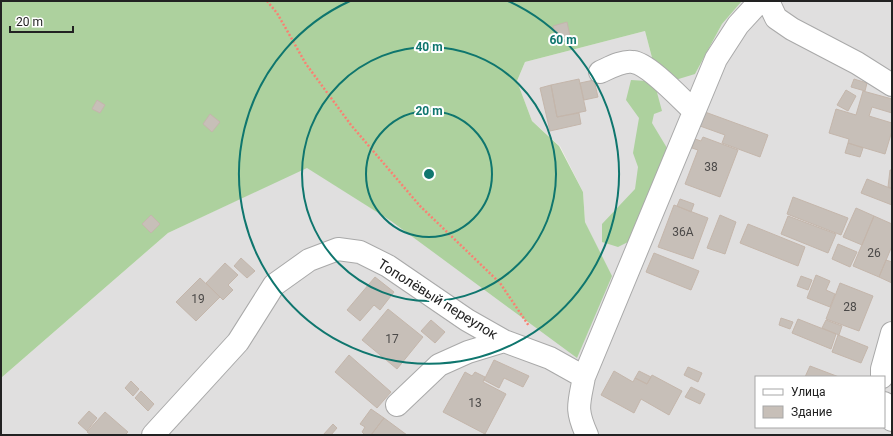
<svg xmlns="http://www.w3.org/2000/svg" width="893" height="436" viewBox="0 0 893 436" font-family="Roboto,sans-serif">
	<style>
		.residential { fill: #e0dfdf; fill-rule: evenodd }
		.forest { fill: #add19e }
		.building { fill: #c7bfb8; stroke: #c4b6ab }
		.lines { fill: none; stroke-linecap: round; stroke-linejoin: round }
		.minor-casing { stroke: #a9a9a9; stroke-width: 24 }
		.path { stroke: #fa8072; stroke-width: 2.5; stroke-dasharray: 2 2; stroke-linecap: butt }
		.minor { stroke: #fff; stroke-width: 22 }
		.ring { fill: none; stroke: #0f766e; stroke-width: 2 }
		.labels { text-anchor: middle; stroke-width: 4; stroke-linejoin: round; paint-order: stroke }
		.number-label { font-size: 12px; fill: #4b4948 }
		.street-label { font-size: 14px; fill: #222; stroke: #fff }
		.centre { fill: #0f766e; stroke: #fff; stroke-width: 2 }
		.ring-label { font-size: 12px; text-anchor: middle; font-weight: bold; fill: #0f766e; stroke: #fff; stroke-width: 4; stroke-linejoin: round; paint-order: stroke }
	</style>
	<rect width="100%" height="100%" fill="#f2efe9"/>
	<path class="residential" d="M742,1h150v434h-891v-57l167,-145 139,-66 84,54 220,55 -26,-54 -2,-30 -23,-46 -28,-25 -15,-40 8,-19 120,-31 10,38 40,5 27,-50zM756,377h128v50h-128z"/>
	<path class="forest" d="M1,1h741l-20,23 -27,50 -23,7 -17,-12 -10,-38 -120,31 -8,19 15,40 27,25 24,46 2,30 27,54 -35,82 -186,-137 -84,-53 -139,65 -167,145z
		M631,80l16,1 8,4 7,26 -8,3 -2,9 15,25 -12,39 -25,54 -12,6 -16,-5v-18l33,-35 3,-22 -5,-14 6,-35 -13,-18z"/>
	<path class="building" d="M567,22l3,14 -14,3 -3,-13z
		M579,79l7,32 -29,6 -6,-32z
		M854,79l13,4 -2,8 -14,-4z
		M594,80l4,17 -14,3 -4,-17z
		M551,85l6,32 22,-4 2,11 -31,7 -10,-43z
		M846,90l10,6 -8,15 -11,-6z
		M863,91l29,8v14l-20,-6 -3,9 23,7v8l-7,23 -37,-11 1,-4 -20,-6 7,-24 20,6z
		M97,100l8,5 -5,8 -8,-4z
		M705,112l63,23 -8,22 -38,-14 3,-8 -25,-9z
		M210,114l10,8 -8,10 -9,-8z
		M703,137l35,13 -18,47 -35,-13 13,-34 -6,-2 3,-9 6,2z
		M848,143l15,5 -3,9 -15,-4z
		M890,170h2v18l-4,-1z
		M867,179l25,10v16l-31,-12z
		M793,197l55,21 -7,17 -54,-21z
		M680,199l14,5 -3,8 -14,-6z
		M674,205l34,13 -15,41 -35,-12z
		M856,208l18,8 -12,29 -19,-8z
		M151,215l9,9 -9,9 -9,-9z
		M720,215l16,7 -11,32 -18,-6z
		M788,216l48,18 -8,19 -47,-19z
		M874,216l18,8v22l-13,31 -26,-11z
		M748,224l57,23 -7,19 -58,-23z
		M838,244l19,8 -7,15 -18,-8z
		M654,253l45,18 -8,19 -45,-18z
		M241,258l14,13 -8,7 -13,-12z
		M886,260l6,2v21l-13,-6z
		M225,263l13,12 -10,10 5,5 -10,10 -17,-17z
		M816,275l14,6 -4,9 9,4 -5,13 -23,-9z
		M801,276l11,4 -4,10 -11,-4z
		M375,277l19,15 -14,18 -6,-5 -14,16 -13,-11z
		M200,278l20,19 -24,24 -20,-19z
		M840,283l33,13 -14,35 -33,-12z
		M388,309l35,28 -26,32 -35,-29z
		M781,318l12,4 -3,7 -11,-4z
		M798,319l38,15 -5,15 -39,-16z
		M431,320l14,12 -10,11 -14,-12z
		M826,320l16,6 -3,9 -17,-7z
		M838,335l30,12 -7,16 -29,-11z
		M349,355l42,37 -14,16 -42,-36z
		M494,360l35,16 -6,11 -19,-9 -5,10 -15,-8z
		M810,366l29,11h-34z
		M688,367l14,6 -4,9 -14,-7z
		M614,371l19,11 2,-4 12,6 5,-9 30,16 -13,24 -28,-16 -7,14 -33,-18z
		M639,371l12,6 -4,7 -12,-6z
		M465,372l7,4 3,-4 10,5 -2,5 23,12 -21,40 -42,-22z
		M131,381l8,8 -6,7 -8,-8z
		M691,387l14,7 -5,10 -15,-7z
		M141,391l13,13 -6,7 -13,-13z
		M371,409l13,9 -13,17h-6l-3,-3 3,-5 -5,-3z
		M89,411l8,7 -10,13 -9,-8z
		M105,412l23,20 -3,3h-34l-4,-3z
		M384,418l23,17h-36z
		M333,424l4,4 -6,7h-8z"/>
	<g class="lines">
		<defs>
			<path id="minor" d="M768,1l8,17 16,11 65,34 35,22
				M600,72c9,-4 23,-12 33,-10 16,2 48,37 61,49
				M882,377v-8l10,-36
				M884,403l8,17
				M397,405l42,-40 29,-13 36,-11
				M153,435l85,-93 36,-57 35,-25 29,-11 22,3 28,14 79,54 37,21 46,17 34,19
				M587,435c-12,-26 -8,-31 -3,-58l132,-318 22,-34 22,-24"/>
		</defs>
		<use href="#minor" class="minor-casing"/>
		<path class="path" d="M267,1l10,12 29,51 45,61 69,81 80,77 29,43"/>
		<use href="#minor" class="minor"/>
	</g>
	<g class="ring">
		<circle cx="429" cy="174" r="63"/>
		<circle cx="429" cy="174" r="127"/>
		<path d="M508 1A190 190 0 1 1 350 1"/>
	</g>
	<g class="labels">
		<g class="number-label">
			<text x="711" y="171">38</text>
			<text x="683" y="236">36А</text>
			<text x="874" y="257">26</text>
			<text x="198" y="303">19</text>
			<text x="850" y="311">28</text>
			<text x="392" y="343">17</text>
			<text x="475" y="407">13</text>
		</g>
		<g class="street-label">
			<text transform="translate(438 299) rotate(32)" y="5">Тополёвый переулок</text>
		</g>
	</g>
	<circle cx="429" cy="174" r="6" class="centre"/>
	<g class="ring-label">
		<text x="563" y="44">60 m</text>
		<text x="429" y="51">40 m</text>
		<text x="429" y="115">20 m</text>
	</g>
	<rect width="893" height="436" fill="none" stroke="#222222" stroke-width="4"/>
	<rect x="755" y="376" width="130" height="52" fill="#ffffff" stroke="#a7a7a7"/>
	<rect x="763" y="389" width="20" height="6" fill="#ffffff" stroke="#a7a7a7"/>
	<text x="791" y="396" font-size="12" fill="#222222">Улица</text>
	<rect x="763" y="406" width="20" height="12" fill="#c7bfb8" stroke="#a7a7a7"/>
	<text x="791" y="416" font-size="12" fill="#222222">Здание</text>
	<path d="M10 26v6h63v-6" fill="none" stroke="#222222" stroke-width="2"/>
	<text x="16" y="26" font-size="12" fill="#222222" stroke="#ffffff" stroke-width="3" paint-order="stroke">20 m</text>
</svg>
